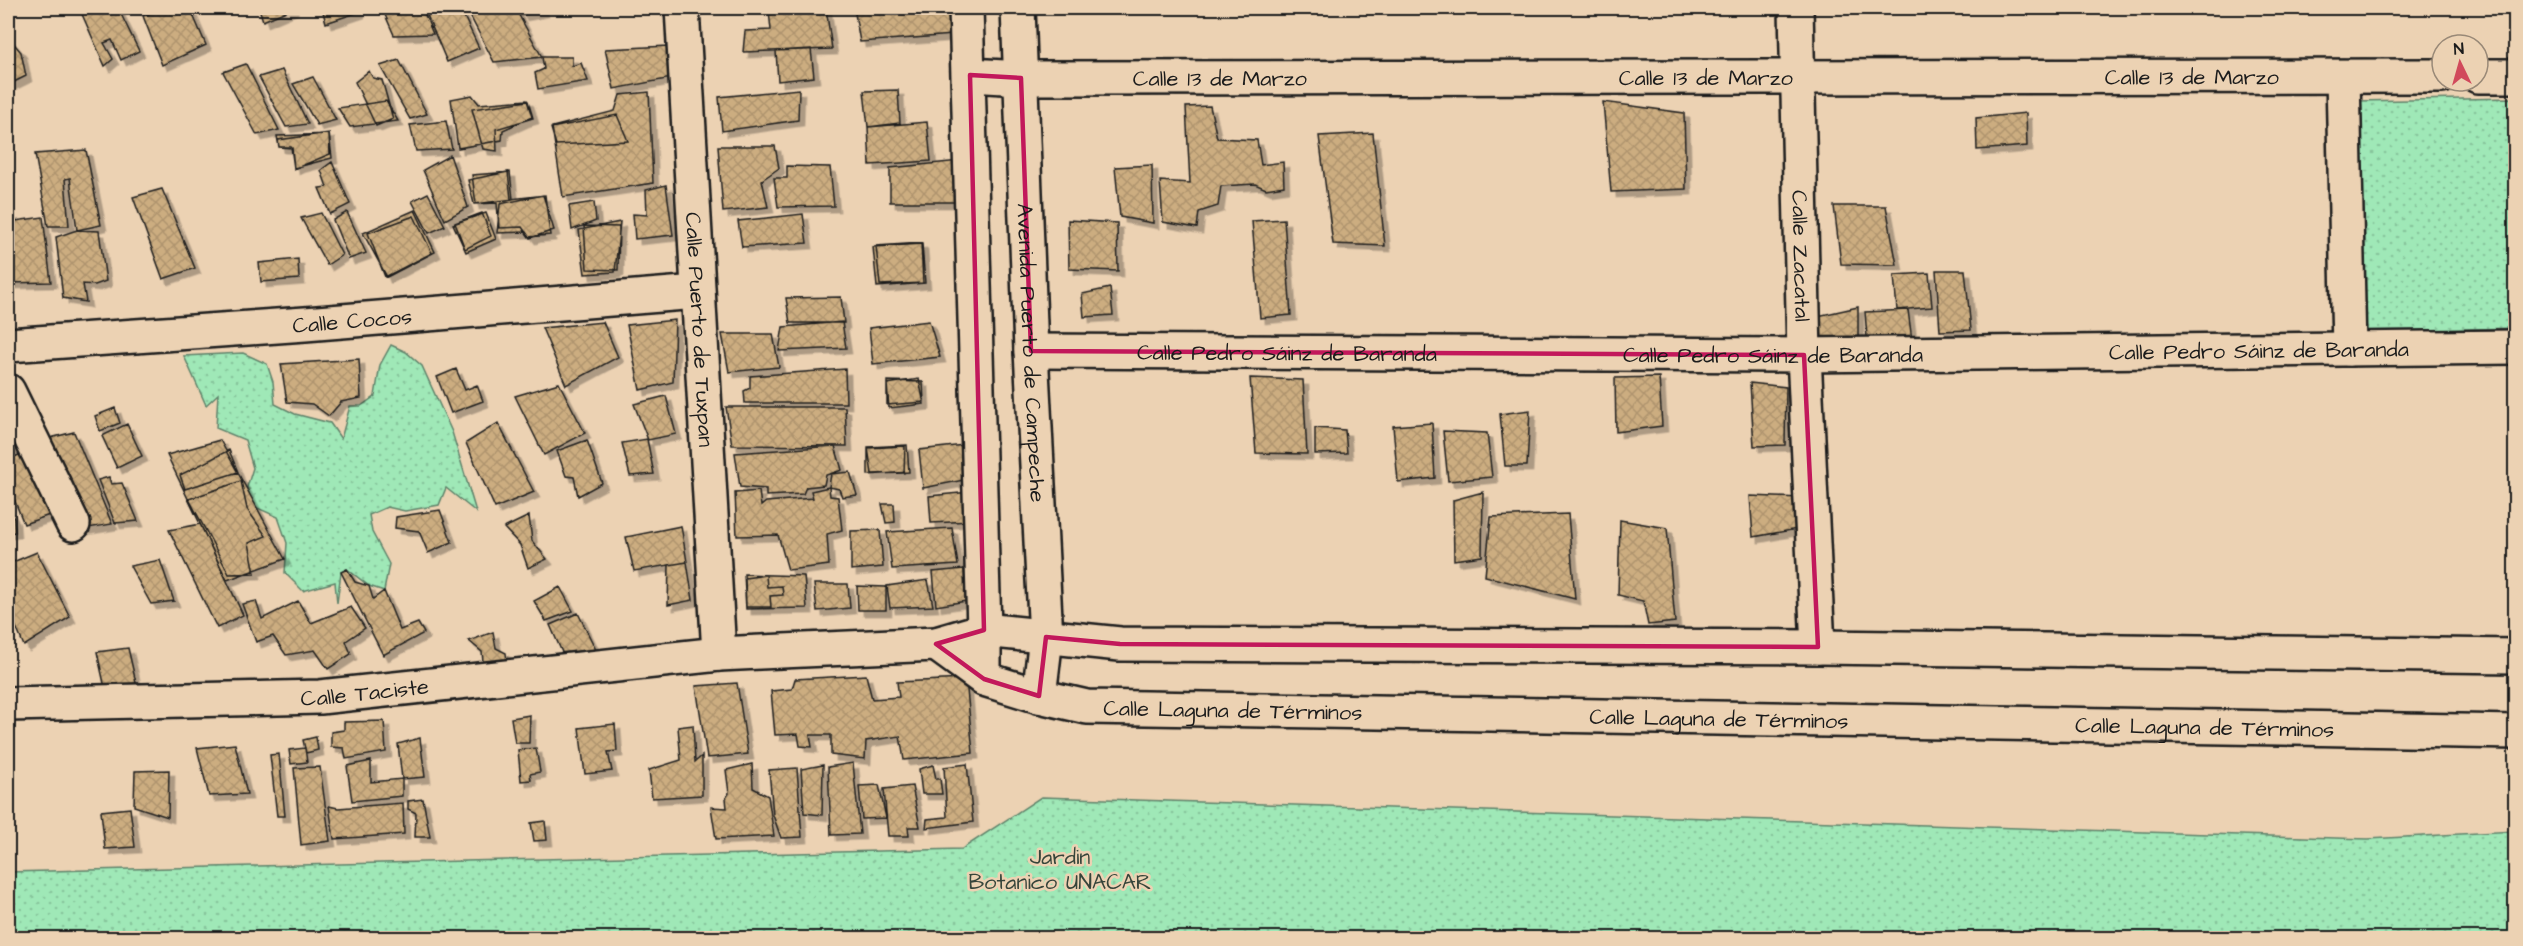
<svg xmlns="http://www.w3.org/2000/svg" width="2523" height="946" viewBox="0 0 2523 946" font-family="'Architects Daughter',sans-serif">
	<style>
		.park { fill: url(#park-dots); stroke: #5e826a; stroke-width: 1.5 }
		.building { fill: url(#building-cross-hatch); stroke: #1c1c1c; stroke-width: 1.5; filter: url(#shadow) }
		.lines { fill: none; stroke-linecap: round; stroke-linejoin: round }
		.minor-casing { stroke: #1c1c1c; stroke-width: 38 }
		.secondary-casing { stroke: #1c1c1c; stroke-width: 38 }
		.minor { stroke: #ecd2b3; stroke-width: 33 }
		.secondary { stroke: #ecd2b3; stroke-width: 33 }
		.marked { fill: none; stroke: #c2185b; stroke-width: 4.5; stroke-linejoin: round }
		.labels { text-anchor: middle; stroke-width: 5; stroke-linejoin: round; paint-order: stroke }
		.street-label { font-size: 22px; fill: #1c1c1c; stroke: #ecd2b3 }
		.park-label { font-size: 22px; fill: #36453b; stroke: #ecd2b3 }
	</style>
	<defs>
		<pattern id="park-dots" width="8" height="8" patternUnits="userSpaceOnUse" patternTransform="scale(1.5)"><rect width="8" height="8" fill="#9fe8b7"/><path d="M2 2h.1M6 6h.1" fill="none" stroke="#88c69d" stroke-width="1.8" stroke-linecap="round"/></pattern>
		<pattern id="building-cross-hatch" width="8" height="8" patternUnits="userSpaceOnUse" patternTransform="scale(1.5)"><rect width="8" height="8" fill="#ccad80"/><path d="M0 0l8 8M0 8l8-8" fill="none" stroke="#af946e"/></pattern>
		<filter id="shadow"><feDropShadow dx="5.5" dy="5.5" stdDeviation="0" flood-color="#0004"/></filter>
	</defs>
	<rect width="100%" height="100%" fill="#ecd2b3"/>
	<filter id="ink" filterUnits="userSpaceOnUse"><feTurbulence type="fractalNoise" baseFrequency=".0167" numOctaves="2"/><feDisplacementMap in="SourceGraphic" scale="12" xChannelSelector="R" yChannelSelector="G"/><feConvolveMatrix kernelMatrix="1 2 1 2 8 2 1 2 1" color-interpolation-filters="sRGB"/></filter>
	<g filter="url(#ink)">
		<path class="park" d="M2515,98v230l-152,4 -6,-231z
			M391,345l15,7 16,14 30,66 24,80 -30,-24 -7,17 -34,6 -18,-4 -18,8 3,17 17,32 -5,27 -15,-5 -22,-17 -6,3 -4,31 -2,-21 -32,9 -18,-18 2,-30 -9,-26 -25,-11 -6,-19 6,-19 -8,-28 -29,-12 2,-34 -12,11 -22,-49 59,-3 24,11 6,18 2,22 20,10 35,9 11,16 9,-33h11l14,-10 5,-31z
			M1041,797l1327,42 147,-8v107h-2507v-66l954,-23z"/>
		<path class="building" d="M91,8h9l3,3 15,-3 21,43 -18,9 -9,-20 -8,3 9,16 -8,7 -24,-54z
			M164,8h26l16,37 -44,20 -19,-49z
			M259,8h34l-30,13z
			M322,8h36l1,4 -33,11z
			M382,8h40l11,26 -39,1z
			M424,8h36l19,40 -32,14z
			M466,8h49l27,49 -48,5z
			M518,8h24l1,3 -21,4z
			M802,8h24l6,41 -89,3 2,-21 26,-1 -2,-19z
			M854,8h95l4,27 -93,7z
			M8,37l13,15 5,24 -18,9z
			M669,46l3,32 -58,11 -9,-40z
			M811,49l3,28 -36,4 -2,-30z
			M542,57h30v9l9,-3 7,18 -50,8 -3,-16 9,-4z
			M399,60l28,54 -17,5 -30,-53z
			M246,64l33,66 -22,5 -34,-63z
			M282,70l26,54 -22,3 -27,-50z
			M369,71l4,7 9,2 11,39 -17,7 -21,-44z
			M313,77l23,43 -19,5 -24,-41z
			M799,89l-1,31 -76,11 -3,-34z
			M898,90l2,33 -32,4 -4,-36z
			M649,92l4,91 -90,14 -11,-70 63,-16 5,-16z
			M472,95l7,9 48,-4 5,17 -29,13 -1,10 -44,8 -7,-49z
			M386,101l12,20 -48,6 -12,-19z
			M528,101l5,17 -37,11 1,22 -14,-2 -11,-40z
			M1603,102l81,11 2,76 -75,3z
			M1210,106l7,32 40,2 4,25 22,-3 1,24 -18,3 -11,-5 -34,2 -3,20 -19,6 -2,16 -34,-6 -3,-41 30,2 -4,-76z
			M2026,113l1,33 -50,4 -1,-32z
			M617,115l11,26 -72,4 -5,-17z
			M446,121l6,28 -36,2 -6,-26z
			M927,122l4,39 -61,4 -2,-38z
			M329,133l3,25 -38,10 -3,-21h-12l-1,-7z
			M1373,133l12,113 -52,-2 -14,-108z
			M329,134l1,20 -36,15 -2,-21 -13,-1 -2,-11z
			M718,146h57l4,22 -17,12 6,27 -45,5z
			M86,150l15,75 -24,5 -7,-52 -5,1 4,47h-21l-13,-72z
			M450,155l18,52 -23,13 -22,-50z
			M960,161l4,41h-74v-34z
			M332,162l18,42 -20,10 -11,-26 8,-1 -6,-17z
			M1152,165l1,58 -33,-6 -5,-50z
			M787,166l43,1 4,39 -56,1 -4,-29h13z
			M508,172l3,27 34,-4 5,40 -21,2 -7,-10 -23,1 -2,-25 -23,1 -6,-24z
			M510,172l3,27 -37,5 -4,-29z
			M666,185l7,50 -38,4 -2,-25 14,1 -1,-25z
			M162,189l33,79 -32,11 -30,-82z
			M428,193l17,33 -16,7 -17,-32z
			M543,195l11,35 -24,8 -4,-6 -29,1 3,-29z
			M594,202l2,19 -24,9 -3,-24z
			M1834,206h52l11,59 -56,-1z
			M415,210l20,42 -48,25 -24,-44z
			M347,212l19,41 -17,6 -16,-39z
			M321,213l21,42 -15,10 -26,-47z
			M482,213l9,23 -26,13 -10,-26z
			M486,213l10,26 -30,13 -13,-28z
			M803,214l4,29 -65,4 -4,-26z
			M414,216l18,37 -47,24 -17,-44z
			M43,217l8,65 -43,1v-61z
			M1284,219l7,96 -31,3 -8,-97z
			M1068,220l49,3 1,48 -49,-2z
			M620,222l-5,50 -30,2 -6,-44z
			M584,226l35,1 -1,43 -31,-1z
			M77,230l22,1 7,50 -11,4 -12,-1 3,18 -23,-4 -7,-61z
			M921,243l2,40 -43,2 -4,-39z
			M922,244l3,39 -48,4 -4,-40z
			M298,259l1,20 -38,3 -2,-19z
			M1936,270h29l6,60 -31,1z
			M1929,273l3,34 -35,3 -3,-35z
			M1110,288l3,27 -29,2 -2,-23z
			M841,297l3,26h-54l-4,-25z
			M1858,307v38l-43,2 -2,-30z
			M1908,310l5,38 -45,2 -3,-38z
			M675,320l-2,62 -33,8 -13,-65z
			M929,321l11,36 -67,7 -4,-36z
			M603,322l15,35 -52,28 -24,-57z
			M842,322l4,26 -67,3 4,-24z
			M722,334h51l6,33 -50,5z
			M359,359l2,39 -20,4 -12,14 -17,-12 -25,-2 -6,-38z
			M456,369l9,21 12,-5 6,16 -32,12 -14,-36z
			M845,369l1,34h-101l-1,-12 6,-3v-12z
			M1659,377l3,49 -46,6 -1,-54z
			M1250,378l53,2 4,74 -51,-1z
			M919,379l5,25 -35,4 -2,-24z
			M887,381l36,1 1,20 -37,3z
			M559,383l26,50 -41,22 -29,-59z
			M1750,383l36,4 -1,58 -31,1z
			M666,396l10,38 -28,6 -14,-36z
			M726,407h119l2,39 -115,-1z
			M115,408l5,15 -20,8 -5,-15z
			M1530,410l-3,56h-22l-5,-52z
			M8,416l14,30 -14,5z
			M498,423l36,69 -39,16 -29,-65z
			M1432,423l3,55 -37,4 -5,-56z
			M127,424l15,32 -25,12 -15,-32z
			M1315,428l30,2 2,23 -32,1z
			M1443,431l44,2 5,44 -44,4z
			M74,432l38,92 -30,5 -40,-89z
			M647,439l7,35 -24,2 -8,-33z
			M220,440l65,119 -58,21 -60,-125z
			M587,440l15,43 -24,13 -4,-19 -8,-1 -9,-25z
			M907,445l2,27 -41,3v-28z
			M964,445l5,34 -46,9 -4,-38z
			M835,446l7,24 -16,5 -2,10 -18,2 -3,7 -37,2v-7l-26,-2 -5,-34z
			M905,446l-1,27 -32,1 -4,-26z
			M229,450l9,22 -53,17 -5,-14z
			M23,453l32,60 -31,11 -16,-40v-24z
			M850,472l7,23 -15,2 -3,-8 -10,-2 2,-13z
			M109,477l2,7 11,-1 16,38 -23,2 -17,-43z
			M241,481l6,28 19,27 -17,7 6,30 -26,1 -40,-75z
			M829,487l1,9 8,1 4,33 -15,4 2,31 -41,5 -10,-35 -41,1 -2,-43 24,-2 2,15 5,-4 47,-4 -2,-7z
			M970,492l2,29 -41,2 -2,-27z
			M1483,492l-1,64 -28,4 -1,-60z
			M1750,496l52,2 1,30 -50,9z
			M882,504h12l1,18 -9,1z
			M8,507l6,12 1,13 -7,1z
			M440,510l12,32 -24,11 -9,-22 -24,-3 1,-11z
			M1568,514l7,85 -90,-23 6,-59z
			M529,516l3,25 15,18 -19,9 -8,-23 -16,-17z
			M1620,520l47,8 8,94 -27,3 -5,-24 -25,-6z
			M200,524l43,91 -26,13 -48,-98z
			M681,526l6,36 -53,9 -8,-34z
			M952,528l6,37 -66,4 -5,-37z
			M880,530l3,37 -32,3v-39z
			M37,552l33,65 -46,29 -16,-38v-44z
			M160,560l14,41 -23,3 -21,-38z
			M687,562l6,38 -25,5 1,-40z
			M347,569l8,13 14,4 4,13 11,-8 16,39 18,-7 6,10 -41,22 -42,-83z
			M964,569l2,32 -30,5 -3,-34z
			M744,574l60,2 3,32 -61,1z
			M766,575l1,12 15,-1 1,9 -13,1 1,11h-25l-1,-29z
			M928,580l5,26 -43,2 -3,-22z
			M814,584h34l2,24 -33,3z
			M857,586l29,1v23h-28z
			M560,587l13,24 -27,10 -12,-20z
			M256,601l6,18 36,-18 13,22 40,-16 14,21 -19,13 5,13 -23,15 -13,-19 -29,5 -13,-19 -17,6 -14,-38z
			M578,613l20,41 -30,12 -18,-41z
			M493,632l3,16 10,5 2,17 -24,1 -2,-19 -13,-11z
			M128,648l9,39 -32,1 -8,-36z
			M866,675l6,24 27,-2 -2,-15 69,-3 7,74 -69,7 -4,-24 -34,5 -1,18 -34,-4v-20h-21l2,12 -12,-1 -2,-12 -23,1 -4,-44 21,-2 3,-10z
			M737,683l11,71 -41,4 -11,-72z
			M530,715l-1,28h-14l-4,-25z
			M384,721l2,31 -40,7 -2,-11 -13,-1v-15l13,-2v-8z
			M615,724l2,27 -9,1 4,19 -27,3 -6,-46z
			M693,725l2,37 7,-6v39l-50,3 -3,-28 32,-10 -3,-33z
			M316,737l2,13 -12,3 -3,-13z
			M420,738l5,39 -23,2 -4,-35z
			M235,744l12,50 -38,2 -12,-48z
			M305,748l2,14 -16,2 -2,-14z
			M536,748l4,24 -10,2 1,6 -10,1 -3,-31z
			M279,754l6,62h-8l-7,-61z
			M371,761v21l31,-3v17l-50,5 -5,-35z
			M853,763l7,71 -29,1 -3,-68z
			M752,764l1,24 15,8 6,40 -58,3 -5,-32 16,1 -1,-10 3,-5 -3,-23z
			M967,764l6,58 -47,6 1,-9 20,-2 -3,-50z
			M823,765l-1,50 -18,-2 -3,-44z
			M933,765l3,14h4l2,15h-20l-3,-25z
			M320,767l10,74 -29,4 -7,-77z
			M797,768l5,69 -21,1 -8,-23 -4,-45z
			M169,770l-1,47 -34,-11 1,-35z
			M879,785l7,33 -24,1 -3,-33z
			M912,786l8,41h-12l1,9h-21l-4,-47z
			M423,799l7,38h-15l1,-24 -8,-4v-8z
			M403,803l1,31 -70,5 -5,-33 9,2z
			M130,808l5,39 -30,2 -4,-38z
			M545,821l2,19 -13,1 -3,-18z"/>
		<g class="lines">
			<defs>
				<g id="minor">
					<path id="s1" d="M682,8l37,646"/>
					<path id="s2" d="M1796,8l8,347 14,292"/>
					<path id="s3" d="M970,75l51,3 1421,-2"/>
					<path d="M2478,76h38"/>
					<path d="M2343,77l6,272"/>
					<path id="s4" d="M8,345l297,-21 392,-32"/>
					<path id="s5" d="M1031,351l773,4 712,-8"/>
					<path d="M8,391l65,133"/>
					<path d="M936,644l48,35"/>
					<path id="s6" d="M8,704l312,-7 399,-43 217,-10 48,-14"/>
				</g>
				<g id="secondary">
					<path id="s7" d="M966,8l18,622v49l55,17 48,11 1429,25"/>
					<path id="s8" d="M1018,8l13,343 15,286 -7,59"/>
					<path d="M984,630l136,14 698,3 698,9"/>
				</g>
			</defs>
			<use href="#minor" class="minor-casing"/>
			<use href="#secondary" class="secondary-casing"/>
			<use href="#minor" class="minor"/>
			<use href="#secondary" class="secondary"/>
		</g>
	</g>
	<path class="marked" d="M970,75l51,3 10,273 773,4 14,292 -698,-3 -74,-7 -7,59 -55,-17 -48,-35 48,-14z"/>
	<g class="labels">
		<g class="street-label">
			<text dy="8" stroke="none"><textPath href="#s3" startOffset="736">Calle 13 de Marzo</textPath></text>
			<text dy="8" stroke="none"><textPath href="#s3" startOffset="1222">Calle 13 de Marzo</textPath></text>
			<text dy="8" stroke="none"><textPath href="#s3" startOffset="250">Calle 13 de Marzo</textPath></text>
			<text dy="8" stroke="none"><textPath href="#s2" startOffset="248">Calle Zacatal</textPath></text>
			<text dy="8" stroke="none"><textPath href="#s4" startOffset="345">Calle Cocos</textPath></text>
			<text dy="8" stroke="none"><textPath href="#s1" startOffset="322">Calle Puerto de Tuxpan</textPath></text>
			<text dy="8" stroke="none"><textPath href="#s5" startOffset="1228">Calle Pedro Sáinz de Baranda</textPath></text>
			<text dy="8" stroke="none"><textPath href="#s8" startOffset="345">Avenida Puerto de Campeche</textPath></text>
			<text dy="8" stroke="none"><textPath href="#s5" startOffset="256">Calle Pedro Sáinz de Baranda</textPath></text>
			<text dy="8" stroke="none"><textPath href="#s5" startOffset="742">Calle Pedro Sáinz de Baranda</textPath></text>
			<text dy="8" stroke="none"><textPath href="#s6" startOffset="357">Calle Taciste</textPath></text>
			<text dy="8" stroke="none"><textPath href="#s7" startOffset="924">Calle Laguna de Términos</textPath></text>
			<text dy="8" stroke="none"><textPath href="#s7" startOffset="1410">Calle Laguna de Términos</textPath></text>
			<text dy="8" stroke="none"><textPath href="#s7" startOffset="1896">Calle Laguna de Términos</textPath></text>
		</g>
		<g class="park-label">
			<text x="1060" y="864">Jardin<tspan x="1060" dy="25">Botanico UNACAR</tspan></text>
		</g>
	</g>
	<rect width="2523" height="946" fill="none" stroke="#ecd2b3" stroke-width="30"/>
	<rect x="15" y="15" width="2493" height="916" fill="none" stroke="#1c1c1c" stroke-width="2" filter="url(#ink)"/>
	<g transform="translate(2460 63) rotate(355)"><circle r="28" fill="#ecd2b3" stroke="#998977" stroke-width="1.5"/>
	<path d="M0-4.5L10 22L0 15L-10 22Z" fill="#d1495b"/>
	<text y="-9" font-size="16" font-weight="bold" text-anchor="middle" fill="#1c1c1c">N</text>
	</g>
</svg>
